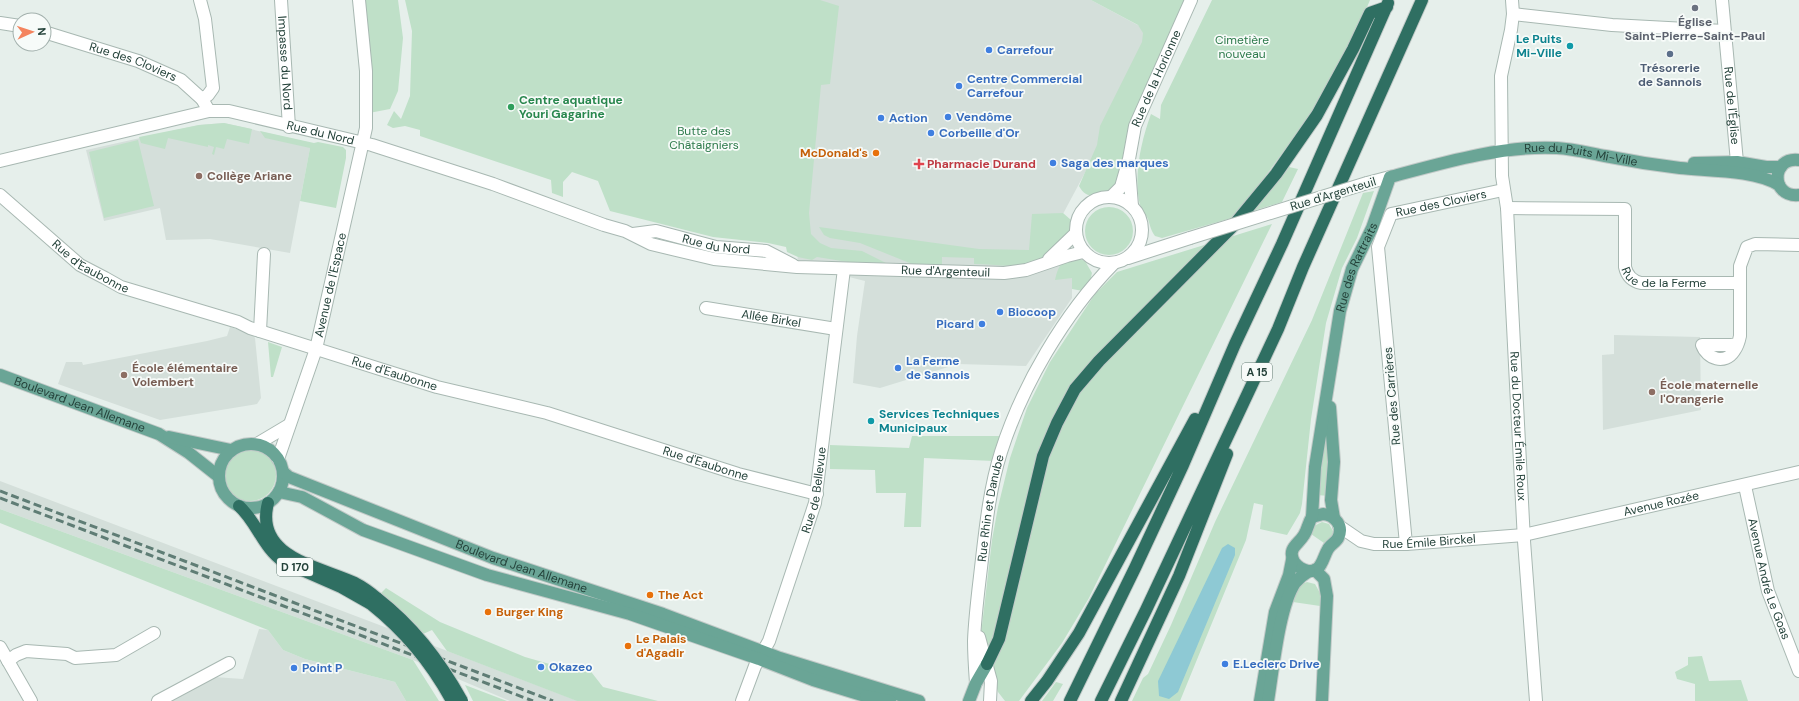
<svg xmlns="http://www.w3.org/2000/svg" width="1799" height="701" viewBox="0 0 1799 701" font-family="'DM Sans',sans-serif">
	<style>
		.built { fill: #d4dfda }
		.green { fill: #bfe0c8 }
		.water { fill: #8ec9d4 }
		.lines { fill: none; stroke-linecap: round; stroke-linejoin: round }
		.minor-casing { stroke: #a8b8b2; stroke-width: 14 }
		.major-casing { stroke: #c2cac8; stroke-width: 14 }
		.highway-casing { stroke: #c2cac8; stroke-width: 14 }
		.minor { stroke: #fff; stroke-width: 12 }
		.major { stroke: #6aa596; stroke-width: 12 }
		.highway { stroke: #2f6f62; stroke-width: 12 }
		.rail { stroke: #5f7d75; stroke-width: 3; stroke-dasharray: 8 4; stroke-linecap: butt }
		.minor-bridge-casing { stroke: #a8b8b2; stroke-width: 14; stroke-linecap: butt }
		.highway-bridge-casing { stroke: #c2cac8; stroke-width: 14; stroke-linecap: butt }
		.minor-bridge { stroke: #fff; stroke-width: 12 }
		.highway-bridge { stroke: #2f6f62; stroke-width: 12 }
		.worship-dot { fill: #6b7280; stroke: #f7fbf9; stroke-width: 1.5 }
		.culture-dot { fill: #0f9aa8; stroke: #f7fbf9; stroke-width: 1.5 }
		.shop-dot { fill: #3f7fe0; stroke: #f7fbf9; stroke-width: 1.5 }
		.service-dot { fill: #5c6f8a; stroke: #f7fbf9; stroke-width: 1.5 }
		.leisure-dot { fill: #2e9e5b; stroke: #f7fbf9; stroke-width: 1.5 }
		.food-dot { fill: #e8710a; stroke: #f7fbf9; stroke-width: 1.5 }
		.health-dot { fill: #e0444e; stroke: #f7fbf9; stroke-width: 1.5 }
		.education-dot { fill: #8d6e63; stroke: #f7fbf9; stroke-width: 1.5 }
		.labels { text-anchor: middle; stroke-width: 3.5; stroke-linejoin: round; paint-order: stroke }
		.shield { fill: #f7fbf9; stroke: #637a73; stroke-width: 1 }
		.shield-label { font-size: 11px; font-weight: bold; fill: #24423a }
		.worship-label { font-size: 12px; font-weight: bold; fill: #5b616d; stroke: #f7fbf9 }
		.culture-label { font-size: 12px; font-weight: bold; fill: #0d838f; stroke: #f7fbf9; text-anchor: end }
		.park-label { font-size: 12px; fill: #2d7a4b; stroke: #f7fbf9 }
		.shop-label { font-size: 12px; font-weight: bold; fill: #366cbe; stroke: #f7fbf9; text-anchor: start }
		.street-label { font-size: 12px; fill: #24423a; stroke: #f7fbf9 }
		.service-label { font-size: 12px; font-weight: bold; fill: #4e5e75; stroke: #f7fbf9 }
		.leisure-label { font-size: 12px; font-weight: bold; fill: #27864d; stroke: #f7fbf9; text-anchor: start }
		.food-label { font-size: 12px; font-weight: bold; fill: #c56008; stroke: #f7fbf9; text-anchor: start }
		.health-label { font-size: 12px; font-weight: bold; fill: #be3a42; stroke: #f7fbf9; text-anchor: start }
		.education-label { font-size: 12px; font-weight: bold; fill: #785e54; stroke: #f7fbf9; text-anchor: start }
	</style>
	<rect width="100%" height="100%" fill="#e6efeb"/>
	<path class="built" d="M820,0h271l67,36 -102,191 16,51v20l-46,68 -68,-2 -78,24 -27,-5 4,-47 8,-55 -68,-17 18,-189z
		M224,123l87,20 -21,110 -80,-14 -44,1 -6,-32 -56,13 -18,-71 113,-25z
		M230,327l22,7 3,4 6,60 -4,6 -97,16 -102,-36 8,-22h16l1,3 124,-24 20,-5z
		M1614,335l86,2 1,73 -98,20 -1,-75 12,-1z
		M0,481l390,148 188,72h-68l-97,-41 -413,-151z
		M259,629l9,1 15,20 22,9 90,23 11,19h-234l42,-24 29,2z"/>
	<path class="green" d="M363,0h35l5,38 -5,53 -8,18 -21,4z
		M405,0h415l19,6 -9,78 -9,1 -12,128 2,21 9,9 11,5 31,3 24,12 -38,-1 -31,-5 -5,3 -14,-3 -11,-5 -1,-5 -18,-4 -55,-6 -103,-26 -12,-30 -26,-9 -9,10v15l-11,-4 -1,-13 -131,-44v-6l-15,-4 -12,2 -6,-3 7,-14 7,8 9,-23 2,-65z
		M1091,0h95l-65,177 -8,15c-14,3 -26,9 -34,-6l18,-41 3,-19 42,-84 1,-9 -5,-8z
		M1212,0h158l-34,81 -101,136 -73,21 -7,-2c-4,-5 -5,-11 -7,-17 -2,-5 -6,-9 -8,-14 -7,-28 1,-64 11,-91l9,5 1,-14z
		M224,123l28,6 -3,15 -22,-5 -3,10 -8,-2 -2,8 -2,-1 2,-7 -6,-2v2l-40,-9 -3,11 -24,-6 -2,-6 60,-12z
		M260,131l54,12 4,-1 25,5 3,3v8l-10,50 -36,-7 10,-53 -45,-10z
		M138,140l16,66 -50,12 -15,-66z
		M1289,167l9,2 -16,33 -29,9z
		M1374,191l-17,47 -15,30 -16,55 -15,96 -9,85 -2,9 -13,22 -27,-6 3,-24 -9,-2 -8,37 -66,161h-48l11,-23 5,-4 23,-49 44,-103 97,-202 51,-127z
		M1085 231a24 24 0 1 1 48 0a24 24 0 1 1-48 0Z
		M1063,213l8,7c2,25 -28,42 -50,45 -15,2 -32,-1 -47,-1v-6l-32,-1v8l-30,-1 -52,-21 -30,-5 -6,-3 -5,-8 160,22 50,1 3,-36z
		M1272,224l-183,374 -27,45 -43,58h-14l-7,-9 -17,-58 11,-94 6,-33 12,-49 17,-50 23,-46 45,-68 22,-22z
		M1077,258l8,3 7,12 -2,9 -7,9 -11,-2v-11l-17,2c4,-16 6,-19 22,-22z
		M268,342l14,5 -9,30h-2z
		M1327,415l2,81 -12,-1z
		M912,436h89l-7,25 -70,-3 -3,69h-17l2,-34h-30l-1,-23 -45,-1v-24l79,3z
		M224 475a26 26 0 1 1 52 0a26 26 0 1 1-52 0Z
		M0,509l413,151 26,41h-33l-11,-19 -90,-23 -22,-9 -15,-20 -268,-107z
		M1322,522l7,2 4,7 -1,6 -8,6 -13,-9 3,-8z
		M1307,582l8,2 5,9v13l-27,-4 6,-17z
		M386,588l54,34 85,35 49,14 11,-7 18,23 55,14h-81l-130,-50 -15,-21 -9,4 -43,-40z
		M1702,656l7,25 32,-1 7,21h-53v-17l-18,-5 -2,-7 13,-7v-8z
		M1056,682l7,2 -10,17h-11z
		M465,685l42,16h-34z"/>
	<path class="water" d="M1228,544l7,4v7l-57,137 -9,7 -10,-3 -1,-15 64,-133z"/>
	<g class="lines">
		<defs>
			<g id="minor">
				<path d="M200,0l5,19 8,69 -5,7 -6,4"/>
				<path id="s1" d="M281,0l8,127"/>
				<path id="s2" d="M1512,0l1,14 -2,16 -10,46 1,100 5,32 17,333 12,160"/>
				<path id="s3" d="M1722,0l15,162 7,7"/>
				<path d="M1513,14l99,11 112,6"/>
				<path d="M0,23l20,3"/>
				<path id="s4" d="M44,32l94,29 43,19 21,19 7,12"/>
				<path id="s5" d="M0,161l209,-50h20l143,34 121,39 111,41 21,6 26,13 63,15 83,8 207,6 22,-3 41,-14 16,-4"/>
				<path d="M1129,168l3,38"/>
				<path d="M1367,183l23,-6"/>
				<path id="s6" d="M0,195l80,70 25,13 16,9 117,35 12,6 187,59 110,26 191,61 79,20"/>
				<circle cx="1109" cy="230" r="33"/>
				<path id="s7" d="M1111,197l10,-10 8,-28 6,-33 56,-126"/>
				<path id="s8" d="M1507,208l118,1v58c2,9 7,14 16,16h99"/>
				<path id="s9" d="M633,234l23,-3 60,16 50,4 27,14"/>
				<path d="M1128,258l62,-20"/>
				<path d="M1049,259l26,-25"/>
				<path id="s10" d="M706,308l130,21"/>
				<path d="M260,331l4,-77"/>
				<path d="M1737,344l-5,1h-30c5,14 23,20 32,6 3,-4 5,-10 6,-15v-70l7,-19 8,-3 44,1"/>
				<path d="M257,444l32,-19"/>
				<path id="s11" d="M278,459l38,-110 50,-221v-57l-7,-71"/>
				<path id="s12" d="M1745,486l23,105 31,80"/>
				<path id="s13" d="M1339,526l22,15 13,3h32l118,-9 275,-63"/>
				<path id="s14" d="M1406,544l-28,-297 13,-33 112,-24"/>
				<path d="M979,637l12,44 -1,20"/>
				<path d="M0,647l31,54"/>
				<path d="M8,661l8,-6 10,-4 41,3 8,4 41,-3 38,-22"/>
				<path id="s15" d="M976,683c-1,-14 -2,-28 -2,-42 1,-27 5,-55 8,-82 4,-35 8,-72 19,-107 21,-66 63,-138 112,-188"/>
				<path d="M158,701l71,-38"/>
				<path id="s16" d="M742,701l13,-35 14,-25 46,-138 29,-234"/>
			</g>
			<g id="major">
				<path d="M1799,160c-28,-4 -29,38 0,35"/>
				<path d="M1694,163l43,-1 29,5h15"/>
				<path id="s17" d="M0,375l159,59 30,19 29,23"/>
				<path d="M1330,407l4,55 -3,38 3,18"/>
				<path d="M169,437l62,13"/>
				<circle cx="251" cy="476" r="32"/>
				<path id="s18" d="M283,472l6,5 204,81 170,56 117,44 139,43"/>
				<path d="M279,492l23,5 61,33 124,45 143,39 129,45 54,21 52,16 9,5"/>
				<path d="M1323,514c12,1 21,12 15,24 -2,4 -8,7 -10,11 -3,5 -4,10 -7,15 -6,12 -20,7 -27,-2 -7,-14 4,-17 10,-27 4,-6 4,-12 8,-18z"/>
				<path id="s19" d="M1312,517l3,-50 25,-156 12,-42 20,-41 18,-51c52,-14 113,-32 167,-29 16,1 32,5 48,8 25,5 50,9 75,12 29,3 75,2 99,17"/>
				<path d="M1315,570l9,9 3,17 -5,105"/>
				<path d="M866,696l24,5"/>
				<path d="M969,701l7,-18 11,-19"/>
				<path d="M1260,701l15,-89 14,-37 3,-15"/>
				<path d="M1268,701c5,-30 11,-94 27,-118 4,-5 9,-9 14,-12"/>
			</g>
			<path id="highway" d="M268,503c-14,54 50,63 87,80 8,4 16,10 23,16
				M239,506c18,16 24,42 45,56l57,25 30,17
				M987,664l12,-25 44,-183 14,-33 18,-34 24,-28 134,-135 43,-52 41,-59 36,-66 17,-36 17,-6
				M1031,701l16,-20 32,-48 116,-214
				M1070,701l65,-133 48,-103 52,-121 47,-100 106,-241
				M1101,701l45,-91 132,-281 25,-62 119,-267
				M1121,701l58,-125 48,-122"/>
		</defs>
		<use href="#minor" class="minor-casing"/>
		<use href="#major" class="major-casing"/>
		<use href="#highway" class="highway-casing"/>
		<use href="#minor" class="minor"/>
		<use href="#major" class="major"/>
		<use href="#highway" class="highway"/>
		<path class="rail" d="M0,491l553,210
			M0,498l533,203"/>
		<defs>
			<path id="minor-bridge" d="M1190,238l177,-55"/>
			<path id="highway-bridge" d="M378,599c36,28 62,62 84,102
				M371,604c35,28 60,58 81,97"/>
		</defs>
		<use href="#minor-bridge" class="minor-bridge-casing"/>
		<use href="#highway-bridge" class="highway-bridge-casing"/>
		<use href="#minor-bridge" class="minor-bridge"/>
		<use href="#highway-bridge" class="highway-bridge"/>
	</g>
	<circle class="worship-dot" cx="1695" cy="8" r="4"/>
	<g class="culture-dot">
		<circle cx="1570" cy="46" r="4"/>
		<circle cx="871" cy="421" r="4"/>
	</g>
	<g class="shop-dot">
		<circle cx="989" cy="50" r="4"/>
		<circle cx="959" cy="86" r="4"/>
		<circle cx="948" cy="117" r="4"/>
		<circle cx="881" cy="118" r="4"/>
		<circle cx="931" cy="133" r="4"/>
		<circle cx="1053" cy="163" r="4"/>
		<circle cx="1000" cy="312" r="4"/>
		<circle cx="982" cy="324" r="4"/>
		<circle cx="898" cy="368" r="4"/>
		<circle cx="1225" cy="664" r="4"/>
		<circle cx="541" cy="667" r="4"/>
		<circle cx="294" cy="668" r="4"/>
	</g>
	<circle class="service-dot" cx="1670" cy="54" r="4"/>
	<circle class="leisure-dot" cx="511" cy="107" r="4"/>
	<g class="food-dot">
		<circle cx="876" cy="153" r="4"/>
		<circle cx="650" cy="595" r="4"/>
		<circle cx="488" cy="612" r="4"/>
		<circle cx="628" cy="646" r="4"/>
	</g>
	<path class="health-dot" d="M917 158h4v4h4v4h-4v4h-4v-4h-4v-4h4z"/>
	<g class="education-dot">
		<circle cx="199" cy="176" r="4"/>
		<circle cx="124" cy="375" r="4"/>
		<circle cx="1652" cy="392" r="4"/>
	</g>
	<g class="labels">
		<g class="shield">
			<rect x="1242" y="363" width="30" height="18" rx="3"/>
			<rect x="277" y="558" width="36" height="18" rx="3"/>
		</g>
		<g class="shield-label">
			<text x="1257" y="376">A 15</text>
			<text x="295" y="571">D 170</text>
		</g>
		<g class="worship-label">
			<text x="1695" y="26">Église<tspan x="1695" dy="14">Saint-Pierre-Saint-Paul</tspan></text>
		</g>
		<g class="culture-label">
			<text x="1562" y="43">Le Puits<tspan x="1562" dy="14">Mi-Ville</tspan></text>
			<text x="879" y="418" text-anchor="start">Services Techniques<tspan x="879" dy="14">Municipaux</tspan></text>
		</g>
		<g class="park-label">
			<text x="1242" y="44">Cimetière<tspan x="1242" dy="14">nouveau</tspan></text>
			<text x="704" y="135">Butte des<tspan x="704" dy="14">Châtaigniers</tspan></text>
		</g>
		<g class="shop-label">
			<text x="997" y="54">Carrefour</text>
			<text x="967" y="83">Centre Commercial<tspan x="967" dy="14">Carrefour</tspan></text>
			<text x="956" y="121">Vendôme</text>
			<text x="889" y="122">Action</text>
			<text x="939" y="137">Corbeille d'Or</text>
			<text x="1061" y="167">Saga des marques</text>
			<text x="1008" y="316">Biocoop</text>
			<text x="974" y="328" text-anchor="end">Picard</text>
			<text x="906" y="365">La Ferme<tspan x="906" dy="14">de Sannois</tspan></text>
			<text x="1233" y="668">E.Leclerc Drive</text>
			<text x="549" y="671">Okazeo</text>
			<text x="302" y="672">Point P</text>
		</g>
		<g class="street-label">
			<text dy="4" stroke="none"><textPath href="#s4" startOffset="94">Rue des Cloviers</textPath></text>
			<text dy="4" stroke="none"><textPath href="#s1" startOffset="63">Impasse du Nord</textPath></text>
			<text dy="4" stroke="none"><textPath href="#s7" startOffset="129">Rue de la Horionne</textPath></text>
			<text dy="4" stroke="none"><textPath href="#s3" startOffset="106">Rue de l'Église</textPath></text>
			<text dy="4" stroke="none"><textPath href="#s5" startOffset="329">Rue du Nord</textPath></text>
			<text dy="4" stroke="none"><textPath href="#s19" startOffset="546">Rue du Puits Mi-Ville</textPath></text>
			<text transform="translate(1333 194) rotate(-17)" y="4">Rue d'Argenteuil</text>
			<text dy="4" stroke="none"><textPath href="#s14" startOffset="385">Rue des Cloviers</textPath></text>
			<text dy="4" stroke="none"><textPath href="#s9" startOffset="85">Rue du Nord</textPath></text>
			<text dy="4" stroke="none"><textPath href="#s6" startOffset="116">Rue d'Eaubonne</textPath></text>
			<text dy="4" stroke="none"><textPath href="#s19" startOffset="255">Rue des Rattraits</textPath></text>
			<text dy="4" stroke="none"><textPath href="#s5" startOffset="975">Rue d'Argenteuil</textPath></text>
			<text dy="4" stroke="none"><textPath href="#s8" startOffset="221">Rue de la Ferme</textPath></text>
			<text dy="4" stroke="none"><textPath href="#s11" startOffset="182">Avenue de l'Espace</textPath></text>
			<text dy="4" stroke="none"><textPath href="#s10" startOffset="66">Allée Birkel</textPath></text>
			<text dy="4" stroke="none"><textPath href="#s6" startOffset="440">Rue d'Eaubonne</textPath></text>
			<text transform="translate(1392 396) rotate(-95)" y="4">Rue des Carrières</text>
			<text dy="4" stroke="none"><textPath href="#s17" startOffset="85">Boulevard Jean Allemane</textPath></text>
			<text dy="4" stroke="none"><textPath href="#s2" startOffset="428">Rue du Docteur Émile Roux</textPath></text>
			<text dy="4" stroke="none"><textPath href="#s6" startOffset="764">Rue d'Eaubonne</textPath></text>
			<text dy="4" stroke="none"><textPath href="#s16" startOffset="224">Rue de Bellevue</textPath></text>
			<text dy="4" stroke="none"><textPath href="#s13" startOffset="331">Avenue Rozée</textPath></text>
			<text dy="4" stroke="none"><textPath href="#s15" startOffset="176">Rue Rhin et Danube</textPath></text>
			<text dy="4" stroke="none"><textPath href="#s13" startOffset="95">Rue Émile Birckel</textPath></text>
			<text dy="4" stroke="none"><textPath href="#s18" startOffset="257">Boulevard Jean Allemane</textPath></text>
			<text dy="4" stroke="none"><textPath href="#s12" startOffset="96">Avenue André Le Goas</textPath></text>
		</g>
		<g class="service-label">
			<text x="1670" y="72">Trésorerie<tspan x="1670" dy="14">de Sannois</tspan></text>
		</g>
		<g class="leisure-label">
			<text x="519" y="104">Centre aquatique<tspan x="519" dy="14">Youri Gagarine</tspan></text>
		</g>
		<g class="food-label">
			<text x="868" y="157" text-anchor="end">McDonald's</text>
			<text x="658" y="599">The Act</text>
			<text x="496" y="616">Burger King</text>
			<text x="636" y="643">Le Palais<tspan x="636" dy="14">d'Agadir</tspan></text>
		</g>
		<g class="health-label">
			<text x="927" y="168">Pharmacie Durand</text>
		</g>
		<g class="education-label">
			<text x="207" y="180">Collège Ariane</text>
			<text x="132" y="372">École élémentaire<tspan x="132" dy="14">Volembert</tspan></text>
			<text x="1660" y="389">École maternelle<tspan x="1660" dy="14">l'Orangerie</tspan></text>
		</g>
	</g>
	<g transform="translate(32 32) rotate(87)"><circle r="19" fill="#f7fbf9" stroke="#a3b1ad"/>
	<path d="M0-3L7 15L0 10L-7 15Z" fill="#f4845f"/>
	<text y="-6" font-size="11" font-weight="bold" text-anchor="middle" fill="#24423a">N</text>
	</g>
</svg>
